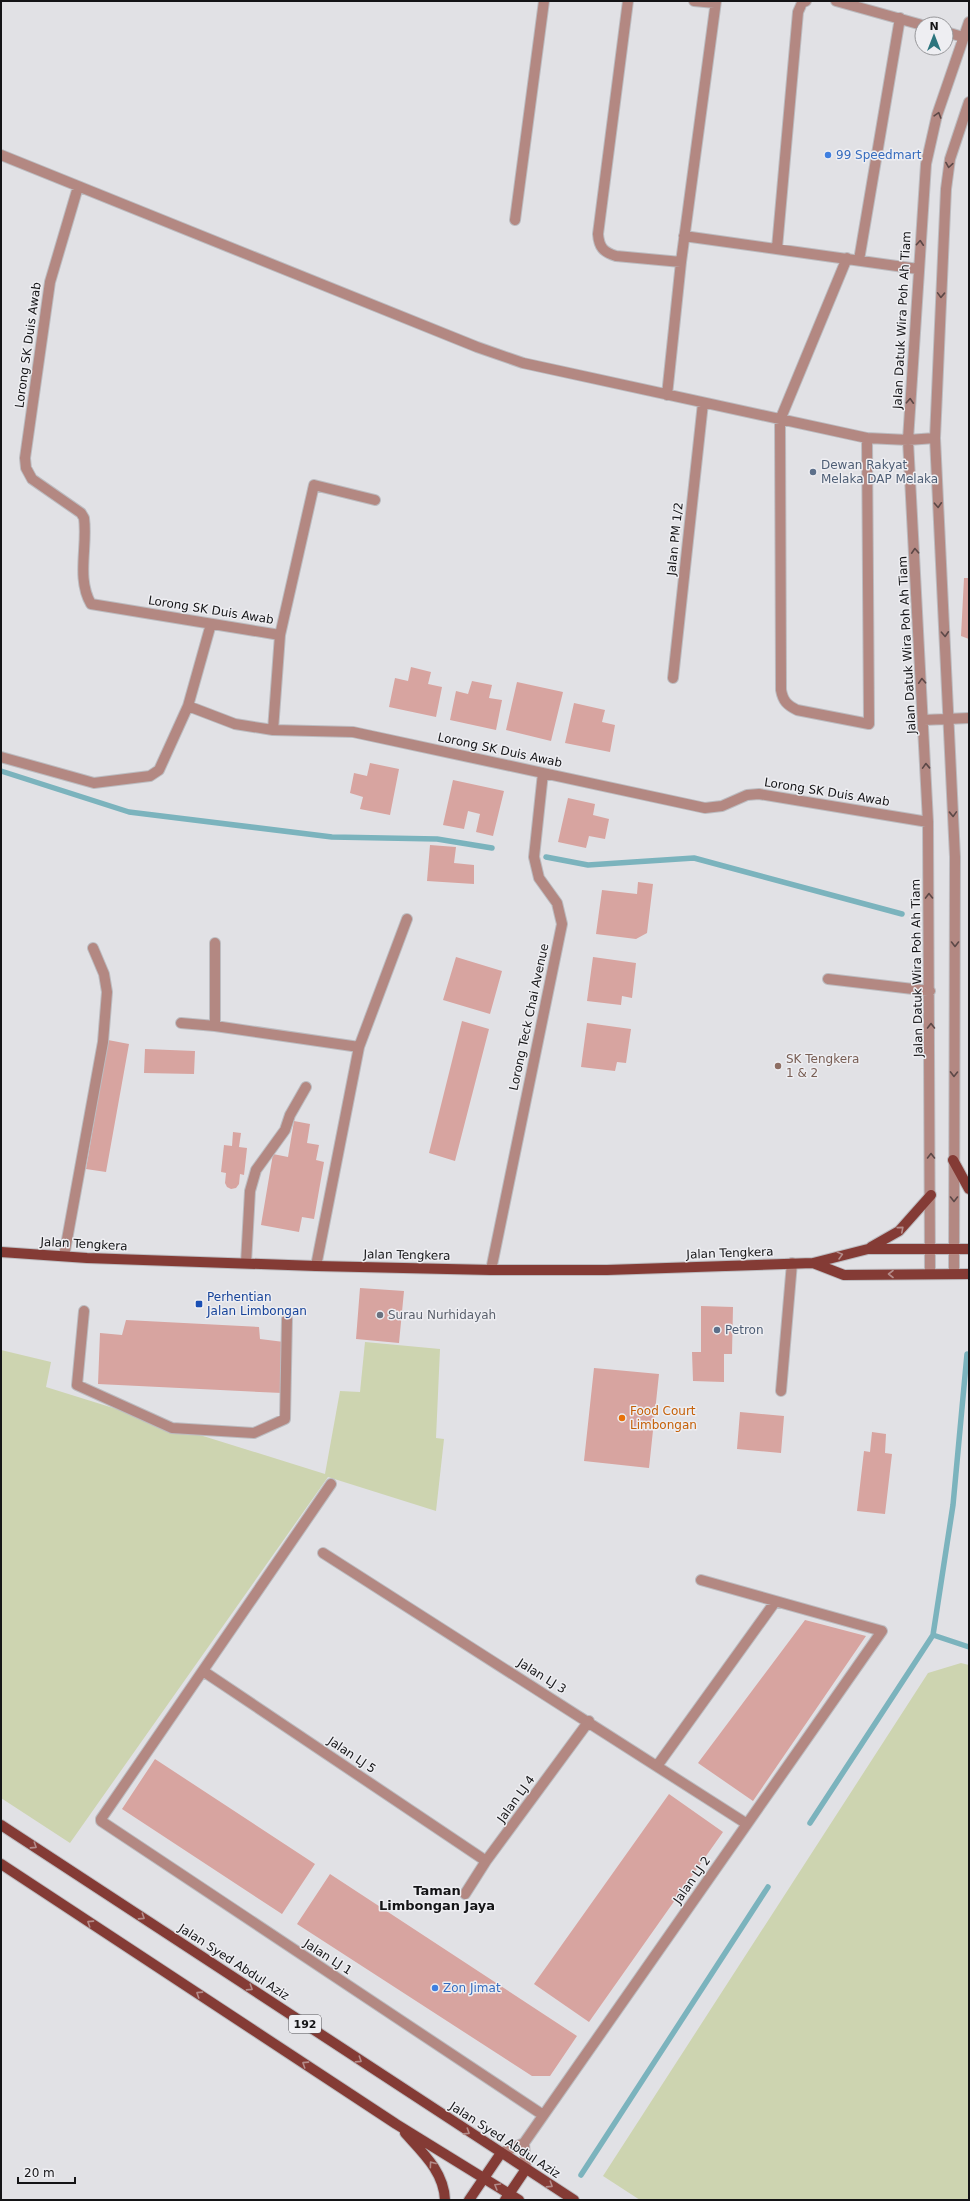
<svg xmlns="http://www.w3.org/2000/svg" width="970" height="2201" viewBox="0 0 970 2201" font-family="'DejaVu Sans',sans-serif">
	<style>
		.green { fill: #cdd4b0 }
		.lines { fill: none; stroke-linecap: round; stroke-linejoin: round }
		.stream { stroke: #7bb3bd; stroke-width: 5.5 }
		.building { fill: #d7a4a0 }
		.minor-casing { stroke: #bcbcc0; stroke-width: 12 }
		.major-casing { stroke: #bcbcc0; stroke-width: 12 }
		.minor { stroke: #b38882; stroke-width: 10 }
		.major { stroke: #843b35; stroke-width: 10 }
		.oneway { stroke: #5c4847 }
		.oneway2 { stroke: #b48c8a }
		.shop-dot { fill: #3f7fe0; stroke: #eeeef2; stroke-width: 1.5 }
		.service-dot { fill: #5c6f8a; stroke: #eeeef2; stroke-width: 1.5 }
		.education-dot { fill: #8d6e63; stroke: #eeeef2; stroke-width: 1.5 }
		.transit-dot { fill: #1a4fb4; stroke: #eeeef2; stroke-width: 1.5 }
		.worship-dot { fill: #6b7280; stroke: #eeeef2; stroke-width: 1.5 }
		.food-dot { fill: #e8710a; stroke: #eeeef2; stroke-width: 1.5 }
		.labels { text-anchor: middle; stroke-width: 3; stroke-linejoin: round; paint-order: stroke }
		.shield { fill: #eeeef2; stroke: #555558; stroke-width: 1 }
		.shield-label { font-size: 11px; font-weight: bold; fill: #141416 }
		.shop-label { font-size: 12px; fill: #366cbe; stroke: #eeeef2; text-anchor: start }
		.street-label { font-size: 12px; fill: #141416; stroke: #eeeef2 }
		.service-label { font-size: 12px; fill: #4e5e75; stroke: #eeeef2; text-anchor: start }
		.education-label { font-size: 12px; fill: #785e54; stroke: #eeeef2; text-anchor: start }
		.transit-label { font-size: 12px; fill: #164399; stroke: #eeeef2; text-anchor: start }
		.worship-label { font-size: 12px; fill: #5b616d; stroke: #eeeef2; text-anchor: start }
		.food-label { font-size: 12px; fill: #c56008; stroke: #eeeef2; text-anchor: start }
		.neighbourhood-label { font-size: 13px; font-weight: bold; fill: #141416; stroke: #eeeef2 }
	</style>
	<rect width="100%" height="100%" fill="#e1e1e5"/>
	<path class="green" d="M365,1342l75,7 -4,89 8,1 -8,72 -108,-34 -258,366 -69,-45v-448l50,12 -5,25 279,87 15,-83 20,1z
		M961,1663l8,2v535h-329l-37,-24 325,-503z"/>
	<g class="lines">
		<path class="stream" d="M1,771l128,41 203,25 105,2 55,9
			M546,857l42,8 106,-7 208,56
			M933,1635l36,12
			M810,1823l123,-188 20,-130 14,-151
			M581,2175l187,-288"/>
	</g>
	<path class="building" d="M964,578h5v61l-8,-3z
		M411,667l20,5 -3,12 14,3 -6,30 -47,-10 6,-29 13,3z
		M472,681l20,4 -3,13 13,2 -6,30 -46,-10 6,-29 12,3z
		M517,682l46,10 -12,49 -45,-11z
		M574,703l31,7 -3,12 13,3 -5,27 -45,-9z
		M370,763l29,6 -9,46 -30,-6 3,-12 -13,-4 4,-20 13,3z
		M453,780l51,11 -11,45 -17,-4 4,-18 -12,-3 -4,18 -21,-4z
		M568,798l27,6 -2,11 16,4 -4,20 -16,-3 -3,12 -28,-6z
		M430,845l26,2 -2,16 20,2v19l-47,-3z
		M638,882l15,2 -6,49 -11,6 -40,-5 6,-44 35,4z
		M456,957l46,14 -12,43 -47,-14z
		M593,957l43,6 -4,35 -10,-2 -1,9 -34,-4z
		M462,1021l27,8 -34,132 -26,-8z
		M587,1023l44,6 -5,34 -9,-1 -2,9 -34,-4z
		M108,1040l21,4 -23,128 -20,-3z
		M145,1049l50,2 -1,23 -50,-1z
		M294,1121l16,3 -3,19 12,2 -3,15 8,2 -10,57 -12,-2 -3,15 -38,-7 12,-71 15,3z
		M233,1132l8,1 -2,14 8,1 -3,27 -4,-1 -1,10 -3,4 -5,1 -4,-2 -2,-4 1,-10 -5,-1 3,-27 8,1z
		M360,1288l44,3 -5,52 -43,-4z
		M701,1306l32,1 -1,47h-8v28l-31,-1 -1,-29h9z
		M126,1320l133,7 1,12 24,3 -2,51 -184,-9 2,-51 22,2z
		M594,1368l65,6 -10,94 -65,-7z
		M740,1412l44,4 -3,37 -44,-4z
		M872,1432l14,2 -1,19 7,1 -7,60 -28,-3 7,-60 6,1z
		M805,1620l61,16 -113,165 -55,-38z
		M155,1759l160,105 -33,50 -160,-105z
		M669,1794l54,38 -134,190 -55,-38z
		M330,1874l247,162 -27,40h-18l-235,-152z"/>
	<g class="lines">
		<defs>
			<path id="minor" d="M628,1l-30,233c1,13 5,18 18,22l65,6
				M694,1l21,2
				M836,1l86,24
				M946,32l17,5
				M1,155l476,192 46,16 344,75 41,2 27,-2
				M78,187l-28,95 -25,176 1,10 6,11 49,34 3,5c4,28 -8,60 7,86l189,31 -7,95 80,2 352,76 17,-2 25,-11 12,-1 169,28
				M515,220l29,-219
				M684,236l234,33
				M777,248l21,-236 4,-9 4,-2
				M847,258l-67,162 1,270c2,11 6,15 16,20l72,14 -2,-286
				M859,260l41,-242
				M667,395l14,-133 35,-261
				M280,635l34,-150 61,15
				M673,678l30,-275
				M188,706l23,-82
				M924,720l45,-2
				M1,757l93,26 56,-7 9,-6 29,-64 47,18 38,6
				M828,979l102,12
				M181,1023l34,3 144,21
				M215,1026v-83
				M64,1256l39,-214 4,-50 -3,-18 -11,-26
				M246,1263l4,-72 6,-21 29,-40 5,-15 16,-28
				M316,1266l43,-219 48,-128
				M491,1270l71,-346 -5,-21 -18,-25 -5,-21 9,-84
				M930,1274l-2,-452 -20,-382 18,-276 11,-49 32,-93
				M954,1274l1,-417 -20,-419 11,-249 4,-30 19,-57
				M84,1311l-7,74 95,43 82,5 31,-14 2,-100
				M781,1391l11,-128
				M331,1484l-230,335v2l442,294
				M323,1553l424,271
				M203,1671l283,190
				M657,1766l118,-164
				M465,1894l21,-33 103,-140
				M524,2143l2,26
				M501,2153l23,-10 358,-512 -181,-51"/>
			<path id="major" d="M953,1160l16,29
				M871,1247l28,-16 32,-36
				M1,1252l86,6 229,8 175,4h116l206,-7 55,-14h101
				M813,1263l31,12 125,-1
				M1,1825l573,375
				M1,1864l395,260 123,76
				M405,2133c18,20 39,39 40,67
				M469,2200l32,-47
				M505,2200l21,-31"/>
		</defs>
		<use href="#minor" class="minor-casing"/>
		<use href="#major" class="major-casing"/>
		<use href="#minor" class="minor"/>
		<use href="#major" class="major"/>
	</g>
	<defs><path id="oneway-chevron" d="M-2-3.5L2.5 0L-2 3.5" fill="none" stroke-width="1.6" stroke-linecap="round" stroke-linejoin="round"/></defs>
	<g class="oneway">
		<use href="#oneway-chevron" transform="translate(938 115) rotate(-73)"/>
		<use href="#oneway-chevron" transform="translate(949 165) rotate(99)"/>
		<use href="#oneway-chevron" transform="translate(920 243) rotate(-86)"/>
		<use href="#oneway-chevron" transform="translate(941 295) rotate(92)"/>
		<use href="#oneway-chevron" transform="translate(910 401) rotate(-87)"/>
		<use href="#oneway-chevron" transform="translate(938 505) rotate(87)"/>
		<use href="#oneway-chevron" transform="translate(915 551) rotate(-93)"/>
		<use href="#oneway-chevron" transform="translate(945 634) rotate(87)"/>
		<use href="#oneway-chevron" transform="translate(922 681) rotate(-93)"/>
		<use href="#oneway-chevron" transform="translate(926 766) rotate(-92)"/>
		<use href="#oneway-chevron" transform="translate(953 814) rotate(88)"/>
		<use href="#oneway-chevron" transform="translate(929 896) rotate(-91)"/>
		<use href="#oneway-chevron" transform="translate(955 944) rotate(90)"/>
		<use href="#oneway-chevron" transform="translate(931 1026) rotate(-90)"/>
		<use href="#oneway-chevron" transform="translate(954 1074) rotate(91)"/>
		<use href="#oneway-chevron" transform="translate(931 1156) rotate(-90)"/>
		<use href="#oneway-chevron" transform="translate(954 1199) rotate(90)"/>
	</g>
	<g class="oneway2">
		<use href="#oneway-chevron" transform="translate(901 1229) rotate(-41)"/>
		<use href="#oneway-chevron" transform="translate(840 1255) rotate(-15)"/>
		<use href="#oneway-chevron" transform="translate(891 1274) rotate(180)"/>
		<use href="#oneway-chevron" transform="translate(34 1846) rotate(33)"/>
		<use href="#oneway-chevron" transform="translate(142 1917) rotate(33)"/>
		<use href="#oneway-chevron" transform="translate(90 1923) rotate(-147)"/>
		<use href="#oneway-chevron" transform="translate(250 1988) rotate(33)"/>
		<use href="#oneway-chevron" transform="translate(199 1994) rotate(-147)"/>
		<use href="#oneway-chevron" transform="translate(359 2060) rotate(33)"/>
		<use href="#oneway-chevron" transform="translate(305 2064) rotate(-147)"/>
		<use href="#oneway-chevron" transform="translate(467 2132) rotate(33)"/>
		<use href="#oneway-chevron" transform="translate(432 2164) rotate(-126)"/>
		<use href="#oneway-chevron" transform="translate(550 2185) rotate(33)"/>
		<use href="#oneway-chevron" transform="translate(497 2186) rotate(-149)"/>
	</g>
	<g class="shop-dot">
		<circle cx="828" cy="155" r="4"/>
		<circle cx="435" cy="1988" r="4"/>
	</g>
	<g class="service-dot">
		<circle cx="813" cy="472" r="4"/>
		<circle cx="717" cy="1330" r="4"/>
	</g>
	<circle class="education-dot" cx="778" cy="1066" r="4"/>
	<rect class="transit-dot" x="195" y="1300" width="8" height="8" rx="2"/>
	<circle class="worship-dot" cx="380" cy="1315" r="4"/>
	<circle class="food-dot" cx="622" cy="1418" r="4"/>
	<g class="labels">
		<rect class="shield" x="289" y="2015" width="32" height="18" rx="3"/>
		<g class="shield-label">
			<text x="305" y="2028">192</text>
		</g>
		<g class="shop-label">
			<text x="836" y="159">99 Speedmart</text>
			<text x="443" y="1992">Zon Jimat</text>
		</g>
		<g class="street-label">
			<text transform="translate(902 320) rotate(-87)" y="4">Jalan Datuk Wira Poh Ah Tiam</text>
			<text transform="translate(28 345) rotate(-82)" y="4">Lorong SK Duis Awab</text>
			<text transform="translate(675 539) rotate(-84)" y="4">Jalan PM 1/2</text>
			<text transform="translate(211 610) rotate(9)" y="4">Lorong SK Duis Awab</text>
			<text transform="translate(907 645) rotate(-93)" y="4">Jalan Datuk Wira Poh Ah Tiam</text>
			<text transform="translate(500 750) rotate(12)" y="4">Lorong SK Duis Awab</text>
			<text transform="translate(827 792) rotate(9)" y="4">Lorong SK Duis Awab</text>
			<text transform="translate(917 968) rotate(-91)" y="4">Jalan Datuk Wira Poh Ah Tiam</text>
			<text transform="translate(529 1017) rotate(-78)" y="4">Lorong Teck Chai Avenue</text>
			<text transform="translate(84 1244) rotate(3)" y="4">Jalan Tengkera</text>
			<text transform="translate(730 1253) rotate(-2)" y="4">Jalan Tengkera</text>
			<text transform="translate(407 1255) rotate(1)" y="4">Jalan Tengkera</text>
			<text transform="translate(542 1676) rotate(32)" y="4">Jalan LJ 3</text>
			<text transform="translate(352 1755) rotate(34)" y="4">Jalan LJ 5</text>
			<text transform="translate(516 1799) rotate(-54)" y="4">Jalan LJ 4</text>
			<text transform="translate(692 1880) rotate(-55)" y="4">Jalan LJ 2</text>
			<text transform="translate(328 1957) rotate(33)" y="4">Jalan LJ 1</text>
			<text transform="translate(234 1962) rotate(33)" y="4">Jalan Syed Abdul Aziz</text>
			<text transform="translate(505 2140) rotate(33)" y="4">Jalan Syed Abdul Aziz</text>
		</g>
		<g class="service-label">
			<text x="821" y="469">Dewan Rakyat<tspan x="821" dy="14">Melaka DAP Melaka</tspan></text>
			<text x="725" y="1334">Petron</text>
		</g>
		<g class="education-label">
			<text x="786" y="1063">SK Tengkera<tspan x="786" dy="14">1 &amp; 2</tspan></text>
		</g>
		<g class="transit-label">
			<text x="207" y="1301">Perhentian<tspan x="207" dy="14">Jalan Limbongan</tspan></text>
		</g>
		<g class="worship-label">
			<text x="388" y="1319">Surau Nurhidayah</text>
		</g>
		<g class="food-label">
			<text x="630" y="1415">Food Court<tspan x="630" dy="14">Limbongan</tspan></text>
		</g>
		<g class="neighbourhood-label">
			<text x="437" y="1895">Taman<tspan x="437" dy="15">Limbongan Jaya</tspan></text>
		</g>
	</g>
	<rect width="970" height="2201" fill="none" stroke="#141416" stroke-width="4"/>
	<g transform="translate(934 36)"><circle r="19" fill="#eeeef2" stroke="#97979a"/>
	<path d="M0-3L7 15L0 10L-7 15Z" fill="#2c757e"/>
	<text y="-6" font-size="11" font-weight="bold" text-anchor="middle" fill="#141416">N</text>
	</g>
	<path d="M18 2177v6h57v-6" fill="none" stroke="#141416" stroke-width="2"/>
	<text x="24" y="2177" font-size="12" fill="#141416" stroke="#eeeef2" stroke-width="3" paint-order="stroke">20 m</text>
</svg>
